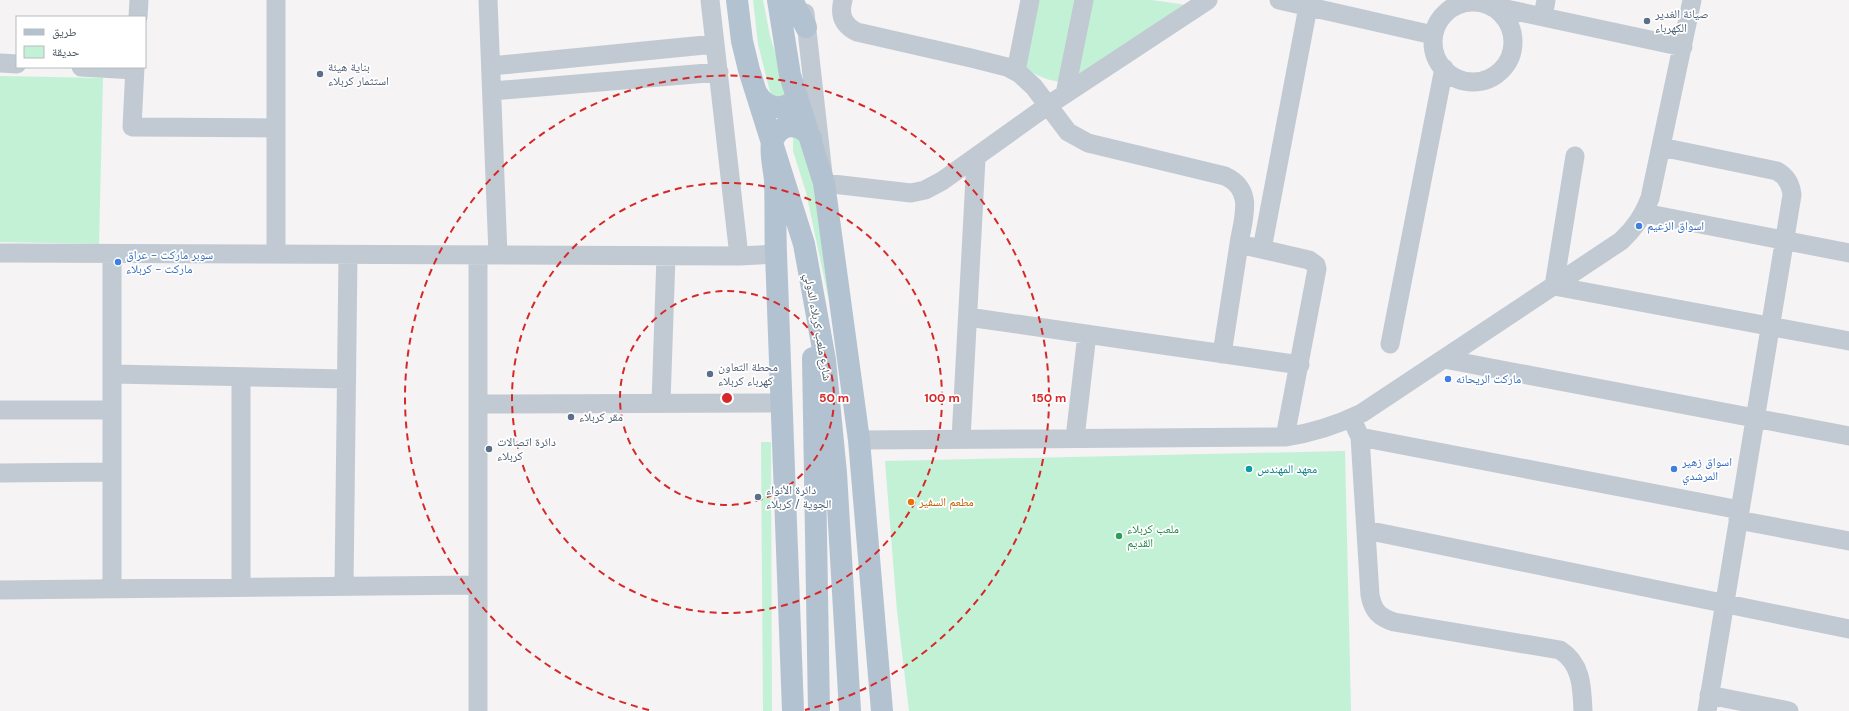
<svg xmlns="http://www.w3.org/2000/svg" width="1849" height="711" viewBox="0 0 1849 711" font-family="'DM Sans','Noto Naskh Arabic',sans-serif">
	<style>
		.green { fill: #c3f1d5 }
		.lines { fill: none; stroke-linecap: round; stroke-linejoin: round }
		.minor { stroke: #c1cad2; stroke-width: 19 }
		.major { stroke: #b3c2d1; stroke-width: 22 }
		.ring { fill: none; stroke: #d62828; stroke-width: 2; stroke-dasharray: 7 5 }
		.service-dot { fill: #5c6f8a; stroke: #fff; stroke-width: 1.5 }
		.shop-dot { fill: #3f7fe0; stroke: #fff; stroke-width: 1.5 }
		.culture-dot { fill: #0f9aa8; stroke: #fff; stroke-width: 1.5 }
		.food-dot { fill: #e8710a; stroke: #fff; stroke-width: 1.5 }
		.leisure-dot { fill: #2e9e5b; stroke: #fff; stroke-width: 1.5 }
		.labels { text-anchor: middle; stroke-width: 3.5; stroke-linejoin: round; paint-order: stroke }
		.service-label { font-size: 12px; fill: #4e5e75; stroke: #fff; text-anchor: start }
		.shop-label { font-size: 12px; fill: #366cbe; stroke: #fff; text-anchor: start }
		.street-label { font-size: 12px; fill: #4a5661; stroke: #fff }
		.culture-label { font-size: 12px; fill: #0d838f; stroke: #fff; text-anchor: start }
		.food-label { font-size: 12px; fill: #c56008; stroke: #fff; text-anchor: start }
		.leisure-label { font-size: 12px; fill: #27864d; stroke: #fff; text-anchor: start }
		.centre { fill: #d62828; stroke: #fff; stroke-width: 2 }
		.ring-label { font-size: 12px; text-anchor: middle; font-weight: bold; fill: #d62828; stroke: #fff; stroke-width: 3.5; stroke-linejoin: round; paint-order: stroke }
	</style>
	<rect width="100%" height="100%" fill="#f5f3f3"/>
	<path class="green" d="M753,0h10l7,36 19,61 -18,-1 -13,-52z
		M1033,0h119l35,5 -113,79c-24,-3 -32,-5 -53,-18z
		M0,76l103,2 -4,166 -99,-2z
		M793,135l17,15 19,151 -23,-109 -13,-41z
		M761,442h10l1,269h-9z
		M1345,451l6,260h-442l-12,-100 -12,-150z"/>
	<g class="lines">
		<path class="minor" d="M488,0l10,255
			M710,0l29,256
			M843,0c-4,15 0,25 14,32l114,26 36,9 13,7 14,13 34,45 20,11 137,33c30,14 18,42 14,68l70,16 7,5 1,4 -32,168
			M1279,0l154,35
			M1433 42a40 40 0 1 1 80 0a40 40 0 1 1-80 0Z
			M1492,6l191,41
			M805,13l19,170 87,10 14,-3 17,-9 105,-75 161,-106
			M138,17l1,-17
			M1543,17l3,-17
			M0,63l17,1
			M491,66l224,-22
			M81,67l54,3
			M135,67l-3,60 144,1
			M1016,71l14,-71
			M492,91l227,-19
			M1065,94l19,-94
			M1661,147l116,24c9,5 14,14 15,24l-85,516
			M1575,156l-21,130 295,55
			M1644,213l205,40
			M1262,249l46,-242
			M0,253l739,3 37,-2
			M276,254v-254
			M478,255v456
			M968,317l332,48
			M1390,344l54,-276
			M1222,354l17,-110
			M1444,359l405,77
			M112,374l234,5
			M661,403l5,-147
			M478,404l304,-1
			M0,410h112
			M1355,426l5,11 380,73
			M1360,437l10,158c3,16 9,22 24,27l166,28c22,14 22,38 23,61
			M1075,438l12,-104
			M961,439l15,-280
			M859,440l426,-3c28,-4 52,-12 77,-24l259,-172c14,-13 22,-25 29,-43l42,-198
			M0,473l112,-1
			M1738,520l111,21
			M1366,530l483,99
			M344,586l4,-331
			M241,587v-210
			M112,589v-335
			M0,590l478,-5
			M1709,695l80,16"/>
		<path class="major" d="M737,0l5,41 7,29 55,174 21,116 11,113 14,238
			M778,0l12,75 34,108 35,257 23,271
			M792,0l14,27
			M756,92c10,18 28,20 41,6
			M813,358l6,353
			M793,711l-17,-457c-1,-25 0,-50 -1,-74 -1,-11 -5,-26 -3,-37 6,-21 28,-22 39,-5"/>
	</g>
	<g class="ring">
		<circle cx="727" cy="398" r="107"/>
		<circle cx="727" cy="398" r="215"/>
		<path d="M649 710A322 322 0 1 1 805 710"/>
	</g>
	<g class="service-dot">
		<circle cx="1647" cy="21" r="4"/>
		<circle cx="320" cy="74" r="4"/>
		<circle cx="710" cy="374" r="4"/>
		<circle cx="571" cy="417" r="4"/>
		<circle cx="489" cy="449" r="4"/>
		<circle cx="758" cy="497" r="4"/>
	</g>
	<g class="shop-dot">
		<circle cx="1639" cy="226" r="4"/>
		<circle cx="118" cy="262" r="4"/>
		<circle cx="1448" cy="379" r="4"/>
		<circle cx="1674" cy="469" r="4"/>
	</g>
	<circle class="culture-dot" cx="1249" cy="469" r="4"/>
	<circle class="food-dot" cx="911" cy="502" r="4"/>
	<circle class="leisure-dot" cx="1119" cy="536" r="4"/>
	<g class="labels">
		<g class="service-label">
			<text x="1655" y="18">صيانة الغدير<tspan x="1655" dy="14">الكهرباء</tspan></text>
			<text x="328" y="71">بناية هيئة<tspan x="328" dy="14">استثمار كربلاء</tspan></text>
			<text x="718" y="371">محطة التعاون<tspan x="718" dy="14">كهرباء كربلاء</tspan></text>
			<text x="579" y="421">مقر كربلاء</text>
			<text x="497" y="446">دائرة اتصالات<tspan x="497" dy="14">كربلاء</tspan></text>
			<text x="766" y="494">دائرة الأنواء<tspan x="766" dy="14">الجوية / كربلاء</tspan></text>
		</g>
		<g class="shop-label">
			<text x="1647" y="230">اسواق الزعيم</text>
			<text x="126" y="259">سوبر ماركت - عراق<tspan x="126" dy="14">ماركت - كربلاء</tspan></text>
			<text x="1456" y="383">ماركت الريحانه</text>
			<text x="1682" y="466">اسواق زهير<tspan x="1682" dy="14">المرشدي</tspan></text>
		</g>
		<g class="street-label">
			<text transform="translate(818 327) rotate(80)" y="4">شارع ملعب كربلاء الدولي</text>
		</g>
		<g class="culture-label">
			<text x="1257" y="473">معهد المهندس</text>
		</g>
		<g class="food-label">
			<text x="919" y="506">مطعم السفير</text>
		</g>
		<g class="leisure-label">
			<text x="1127" y="533">ملعب كربلاء<tspan x="1127" dy="14">القديم</tspan></text>
		</g>
	</g>
	<circle cx="727" cy="398" r="6" class="centre"/>
	<g class="ring-label">
		<text x="834" y="402">50 m</text>
		<text x="942" y="402">100 m</text>
		<text x="1049" y="402">150 m</text>
	</g>
	<rect x="16" y="16" width="130" height="52" fill="#ffffff" stroke="#b7bbc0"/>
	<rect x="24" y="29" width="20" height="6" fill="#b3c2d1" stroke="#b7bbc0"/>
	<text x="52" y="36" font-size="12" fill="#4a5661">طريق</text>
	<rect x="24" y="46" width="20" height="12" fill="#c3f1d5" stroke="#b7bbc0"/>
	<text x="52" y="56" font-size="12" fill="#4a5661">حديقة</text>
</svg>
